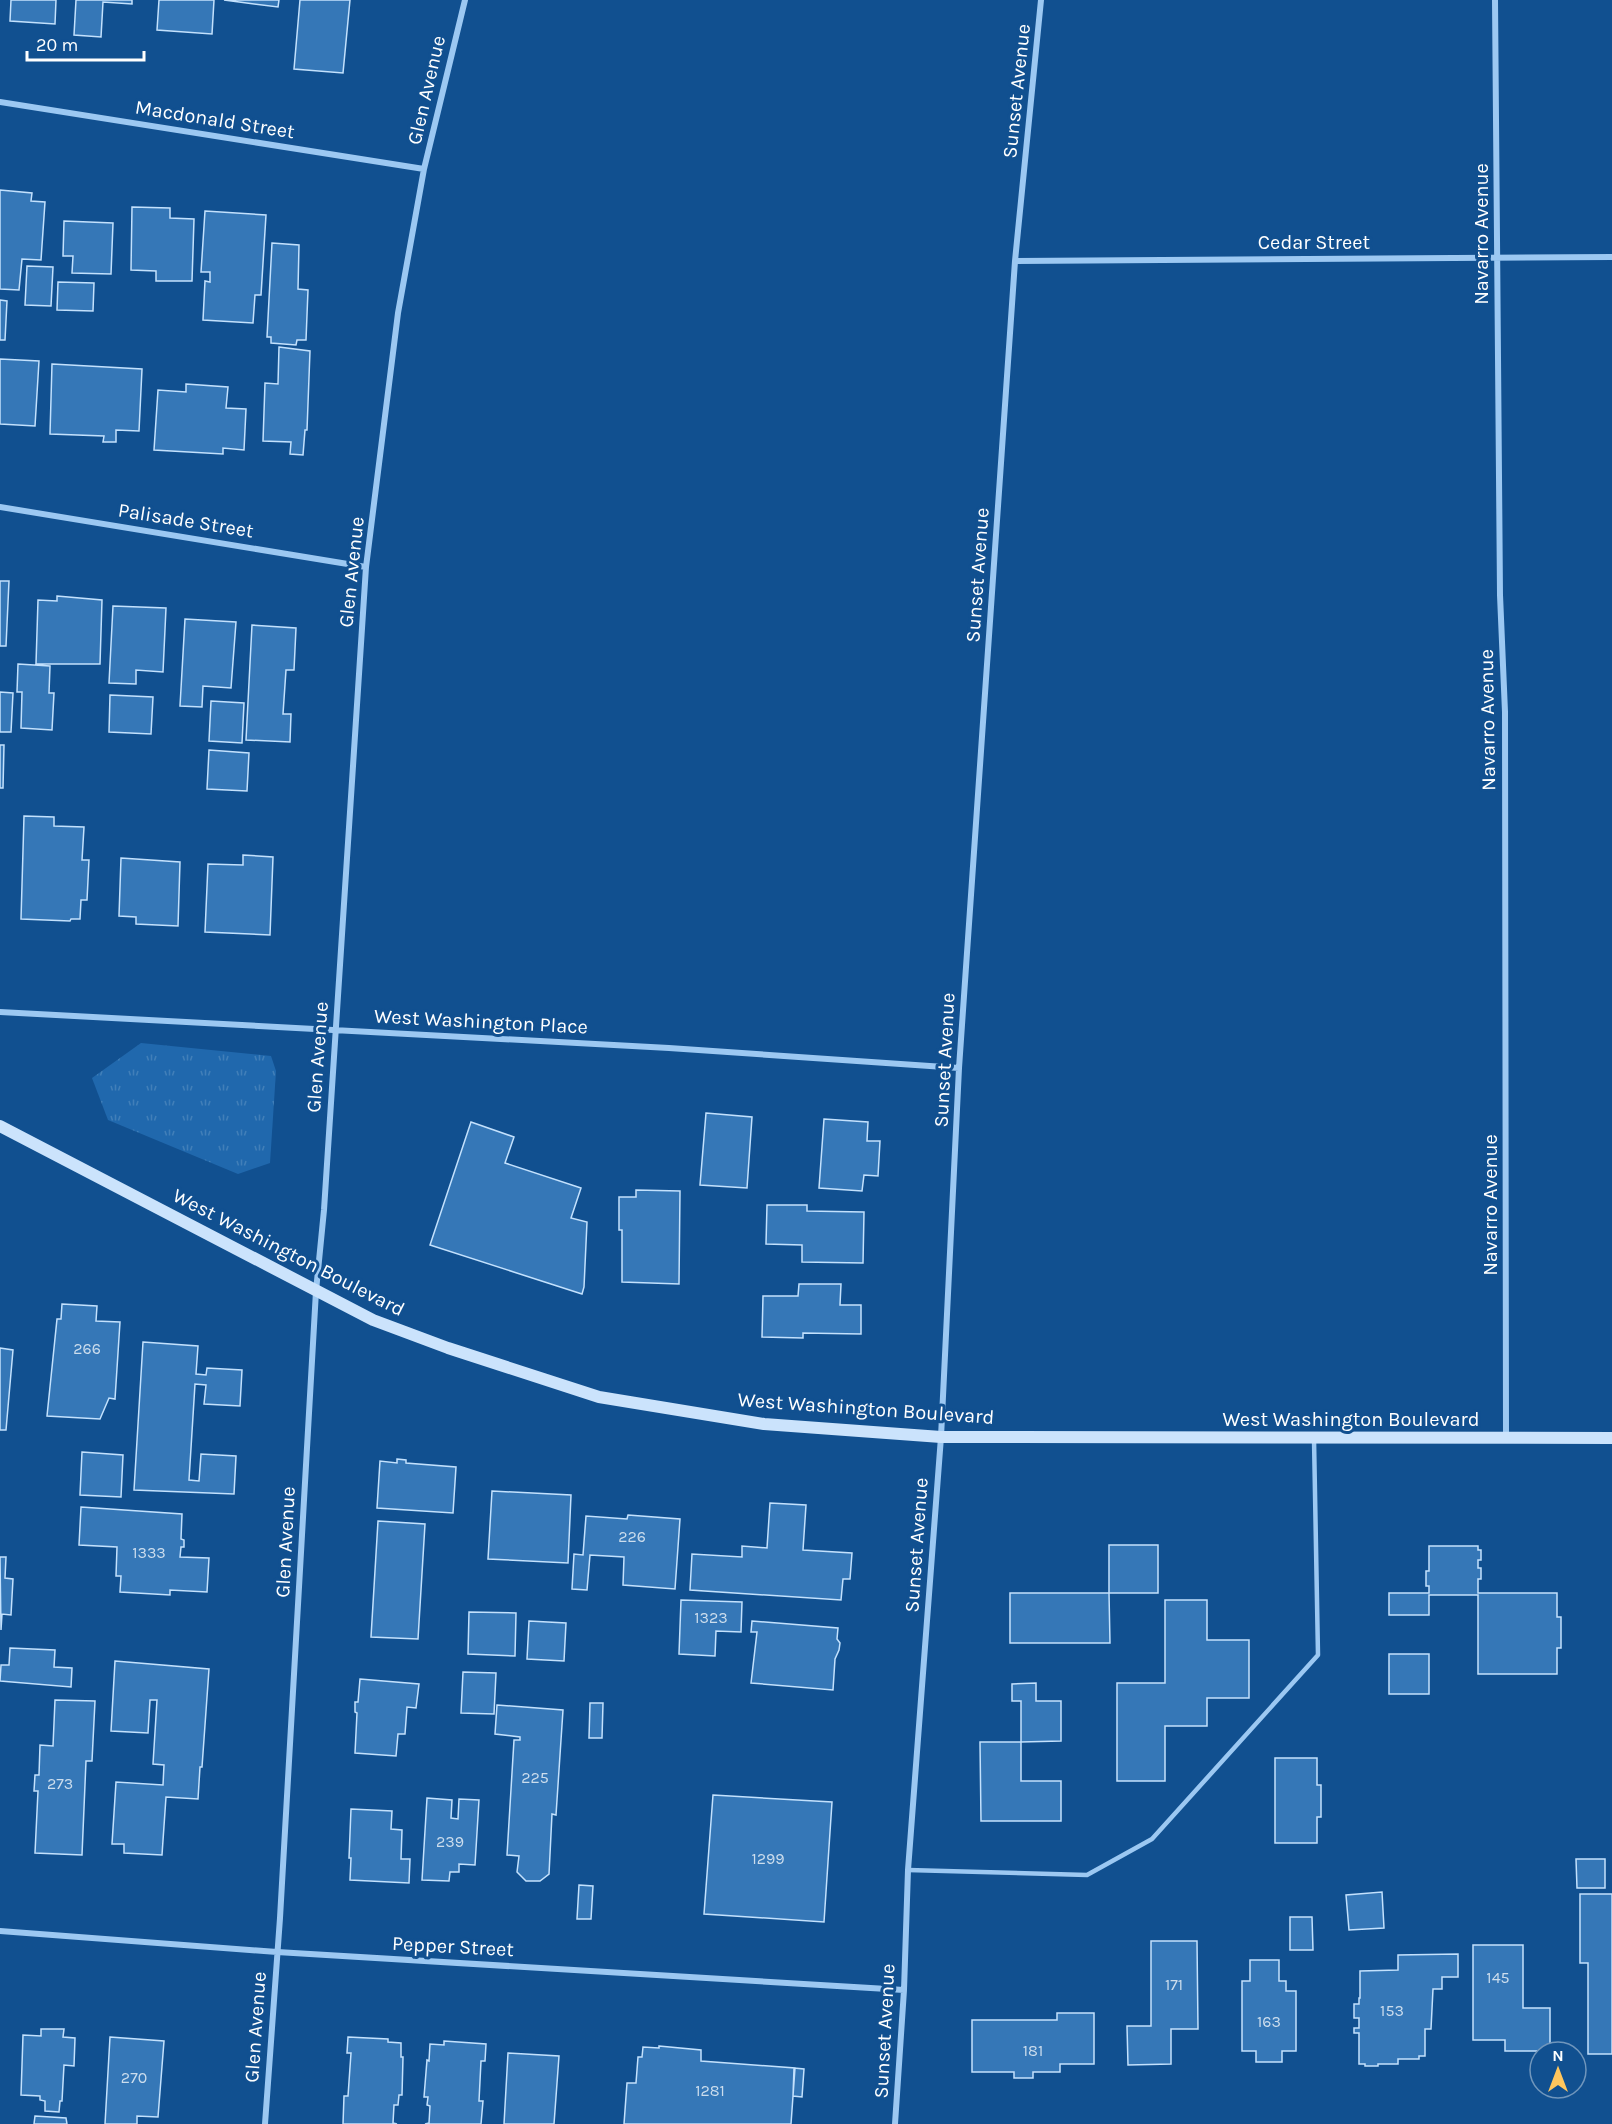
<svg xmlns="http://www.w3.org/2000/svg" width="1612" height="2124" viewBox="0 0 1612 2124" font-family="Karla,sans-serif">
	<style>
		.park { fill: url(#park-tufts) }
		.building { fill: #3577b7; stroke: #c3e1fd; stroke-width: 1.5 }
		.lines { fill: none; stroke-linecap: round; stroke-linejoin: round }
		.service { stroke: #9cc8f2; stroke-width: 4.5 }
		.minor { stroke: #9cc8f2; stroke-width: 6 }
		.secondary { stroke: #cbe3fc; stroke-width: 12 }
		.labels { text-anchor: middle; stroke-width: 6; stroke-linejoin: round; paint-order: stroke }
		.number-label { font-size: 16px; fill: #ccdded }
		.street-label { font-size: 20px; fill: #fff; stroke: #115090 }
	</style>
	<defs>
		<pattern id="park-tufts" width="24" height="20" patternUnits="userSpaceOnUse" patternTransform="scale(1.5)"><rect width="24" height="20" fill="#2068ad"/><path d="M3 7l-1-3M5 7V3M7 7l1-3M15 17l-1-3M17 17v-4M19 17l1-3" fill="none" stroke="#417fb9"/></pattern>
	</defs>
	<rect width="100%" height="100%" fill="#115090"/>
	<path class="park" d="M141,1043l130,13 5,15 -6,92 -32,11 -130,-54 -16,-42z"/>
	<path class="building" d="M11,0h45l-1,24 -45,-3z
		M76,0h56v4l-29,-2 -2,35 -27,-2z
		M159,0h55l-2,34 -55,-4z
		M224,0h55l-1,7z
		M300,0h50l-7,73 -49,-4z
		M0,190l32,3 -1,8 14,1 -4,58 -19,-1 -3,31 -19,-1z
		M132,207l38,1v10l24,1 -2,62h-36v-10l-25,-1z
		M205,211l61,4 -5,80h-6l-2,28 -50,-3 2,-39 5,1v-10h-9z
		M64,221l49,2 -2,51 -39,-1 1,-17h-10z
		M272,243l27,2 -1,44 10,1 -2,50h-9l-1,5 -25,-2v-6h-4z
		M27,266l26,1 -2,39 -26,-1z
		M58,282l36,1 -1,28 -36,-1z
		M0,300l7,1 -2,39h-5z
		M279,347l31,4 -3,79h-2l-2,25 -13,-1 1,-12 -28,-1 2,-58 13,1z
		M0,359l39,2 -4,65 -35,-2z
		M52,364l90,5 -3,62 -23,-1v12h-13l1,-6 -54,-2z
		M186,384l42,3 -2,21 20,1 -2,41 -21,-2v6l-69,-4 4,-60 28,2z
		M0,581h9l-3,65h-6z
		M57,596l45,4 -2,64h-64l2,-64 19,1z
		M113,606l53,2 -3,64 -27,-2v14l-27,-1z
		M185,619l51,3 -5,66 -28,-2 -1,21 -22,-1z
		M252,625l44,3 -2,42h-8l-3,44h8l-1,28 -44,-2z
		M18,664l32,2 -1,27h5l-2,37 -31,-2 1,-36h-5z
		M0,692l13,1 -2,39h-11z
		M110,695l43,2 -2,37 -42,-2z
		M211,701l33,2 -2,40 -33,-2z
		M0,745h4l-1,43h-3z
		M209,750l40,3 -2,38 -40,-2z
		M24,816l30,1v9l30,1 -2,33h7l-2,40h-6l-1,19h-9l-1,2 -49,-2z
		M243,855l30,2 -3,78 -65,-3 3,-68 35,1z
		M121,858l59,4 -2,64 -42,-2v-7l-17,-1z
		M706,1113l46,4 -5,71 -47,-3z
		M824,1119l44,3 -1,19h13l-2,35 -14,-1 -2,16 -43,-3z
		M471,1122l43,15 -9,26 76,25 -10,30 16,4 -3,65 -2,7 -152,-49z
		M636,1190l44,1 -1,93 -57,-2v-52h-3v-33h17z
		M767,1205h40v6l57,1 -1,51 -61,-1v-17l-36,-1z
		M799,1284h42l-1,21h21v29l-58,-1v5l-41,-1 1,-41h35z
		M62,1304l35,2 -1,15 24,1 -5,77 -6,-1 -9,21 -53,-3 10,-97h4z
		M143,1342l55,4 -2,28 10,1 1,-7 35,2 -2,36 -36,-2 2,-19 -11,-1 -6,96 10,1 2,-27 35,2 -2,38 -100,-4z
		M0,1348l13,2 -7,80h-6z
		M82,1452l41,3 -2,42 -41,-2z
		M397,1459l9,1v3l50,4 -3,46 -76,-5 3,-47 17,2z
		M492,1491l79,4 -3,68 -80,-4z
		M770,1503l36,2 -3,45 49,3 -2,26h-7l-2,21 -151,-10 2,-36 50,3v-11l25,2z
		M81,1507l101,7 -1,25 3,1v7h-3l-1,10 29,1 -2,34 -37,-2v5l-50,-3 1,-16h-5l1,-29 -38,-2z
		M628,1515l52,4 -5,70 -52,-4 1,-28 -34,-2 -3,35 -15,-1 2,-35 9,1 3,-39 41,3z
		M378,1521l47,3 -7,115 -47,-2z
		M1109,1545h49v48h-49z
		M1429,1546h49v4h3v10h-3v8h3v11h-3v14h79v24h4v31h-4v26h-79v-79h-49v20h-40v-22h40v-7h-3v-15h3z
		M0,1557h6l-1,21 8,1 -2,36 -9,-1 -1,16z
		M1010,1593h99l1,50h-100z
		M681,1600l61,2 -1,30 -25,-1 -1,25 -36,-2z
		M1165,1600h42v40h42v58h-42v28h-42v55h-48v-98h48z
		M469,1612l47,1 -1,43 -47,-2z
		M529,1621l37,2 -2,38 -37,-2z
		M752,1621l86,7 -1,11 3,4 -1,7 -4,9 -2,31 -82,-7 6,-51h-6z
		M10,1648l45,2 -1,17 18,1 -1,19 -71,-6 1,-16h8z
		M1389,1654h40v40h-40z
		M115,1661l94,8 -7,98h-2l-2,32 -32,-2 -4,58 -38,-2v-9h-12l4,-62 47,3 1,-20 -11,-1 4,-64h-7l-2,33 -37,-2z
		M463,1672l33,1 -2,41 -33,-1z
		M360,1679l59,5 -3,24 -9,-1 -2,27h-7l-2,22 -41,-3 2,-40 -2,-1v-10h3z
		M1036,1683v18h25v40l-40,1v-41h-9v-17z
		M55,1700l40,1 -3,60h-6l-4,94 -47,-2 3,-62h-4l1,-16h4l1,-30 13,1z
		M590,1703h13l-1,35h-13z
		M497,1705l66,5 -7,105 -4,-1 -3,60 -9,7h-14l-9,-9 2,-16 -12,-1 7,-115h6v-3l-25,-3z
		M980,1742h41v39h40v40h-80z
		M1275,1758h42v27h4v32h-4v26h-42z
		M713,1795l119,7 -8,120 -120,-8z
		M427,1798l25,2 -1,18 7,1 1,-20 20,1 -4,65 -16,-1v8h-9l-1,9 -27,-1z
		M351,1809l41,2 -1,18 11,1 -1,29h9l-1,24 -59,-3 1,-22h-2z
		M1576,1859h29v29h-28z
		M579,1885l14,1 -2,33h-14z
		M1382,1892l2,36 -35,2 -3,-35z
		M1580,1894h32v160h-24v-91h-8z
		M1290,1917h22l1,33h-23z
		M1151,1941h46l1,88h-27v35l-43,1 -1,-39h24z
		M1473,1945h50v63h27v43h-45v-11h-32z
		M1458,1954v23h-16v12h-9l-2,40h-6v27h-6v3h-21v5h-20v2h-13v-2h-6v-31h-5v-5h5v-10h-5v-14h5v-6h1v-27l38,-1v-15z
		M1250,1960h29v21h7v10h10v60h-14v11h-26v-11h-14v-70h8z
		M1057,2013h37v51h-34v8h-27v6h-19v-6h-42v-52h85z
		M41,2029h23l-1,8 12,1 -1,28 -10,-1 -2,36h-2l-1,11 -14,-1v-10l-5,-1v-4l-19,-1 2,-60 18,1z
		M110,2037l54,4 -6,76 -21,-1v8h-32z
		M348,2037l40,2v3l13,1v14h2l-1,38h-3l-1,10h-4l-1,18 4,1h-54l1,-28h4l3,-43h-4z
		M444,2041l42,3 -1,17h-4l-2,40h4l-2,23h-56l4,-1 1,-17 -3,-1 1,-8h-4l3,-37 2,1 1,-17 14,1z
		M659,2046l42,4v11l94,7 -4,56h-167l3,-41h9l2,-26h4l1,-10 16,1z
		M508,2053l51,3 -5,68h-50z
		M794,2068l10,1 -2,28 -9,-1z
		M35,2116l31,2 1,6h-33z"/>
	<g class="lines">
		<path class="service" d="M908,1870l179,5 65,-36 166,-184 -4,-216"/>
		<path class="minor" d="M1495,0l5,595 5,117 1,726
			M0,102l424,67
			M1015,261l597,-4
			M0,507l366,60
			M0,1012l669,36 290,20
			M0,1931l277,21 627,38
			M265,2124l15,-206 36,-627 8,-81 42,-643 32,-254 26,-144 41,-169
			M895,2124l9,-134 4,-120 33,-433 18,-369 56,-807 26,-261"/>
		<path class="secondary" d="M0,1126l373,194 75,28 151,49 165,27 177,13 671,1"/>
	</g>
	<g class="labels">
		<g class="number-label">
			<text x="87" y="1354">266</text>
			<text x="632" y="1542">226</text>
			<text x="149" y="1558">1333</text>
			<text x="711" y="1623">1323</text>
			<text x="535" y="1783">225</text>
			<text x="60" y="1789">273</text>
			<text x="450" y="1847">239</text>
			<text x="768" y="1864">1299</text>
			<text x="1498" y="1983">145</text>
			<text x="1174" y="1990">171</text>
			<text x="1392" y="2016">153</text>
			<text x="1269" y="2027">163</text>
			<text x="1033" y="2056">181</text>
			<text x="134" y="2083">270</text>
			<text x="710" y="2096">1281</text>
		</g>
		<g class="street-label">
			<text transform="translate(426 90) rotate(-77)" y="7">Glen Avenue</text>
			<text transform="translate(1016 91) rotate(-84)" y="7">Sunset Avenue</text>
			<text transform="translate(215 119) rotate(9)" y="7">Macdonald Street</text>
			<text transform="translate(1481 234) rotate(-90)" y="7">Navarro Avenue</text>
			<text x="1314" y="249">Cedar Street</text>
			<text transform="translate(186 520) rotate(9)" y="7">Palisade Street</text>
			<text transform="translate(351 572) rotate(-84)" y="7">Glen Avenue</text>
			<text transform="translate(977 575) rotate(-86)" y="7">Sunset Avenue</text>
			<text transform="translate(1487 720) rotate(-91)" y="7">Navarro Avenue</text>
			<text transform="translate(481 1021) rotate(3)" y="7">West Washington Place</text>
			<text transform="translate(317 1057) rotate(-86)" y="7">Glen Avenue</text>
			<text transform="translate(944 1060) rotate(-87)" y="7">Sunset Avenue</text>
			<text transform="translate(1490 1205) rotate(-90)" y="7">Navarro Avenue</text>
			<text transform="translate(289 1252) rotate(27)" y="7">West Washington Boulevard</text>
			<text transform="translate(866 1408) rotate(4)" y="7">West Washington Boulevard</text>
			<text x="1351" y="1426">West Washington Boulevard</text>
			<text transform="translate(285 1542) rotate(-87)" y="7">Glen Avenue</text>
			<text transform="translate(916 1545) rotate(-86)" y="7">Sunset Avenue</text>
			<text transform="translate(453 1946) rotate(3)" y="7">Pepper Street</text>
			<text transform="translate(255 2027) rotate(-86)" y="7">Glen Avenue</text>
			<text transform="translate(884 2031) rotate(-87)" y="7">Sunset Avenue</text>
		</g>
	</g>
	<g transform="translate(1558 2070)"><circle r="28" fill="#115090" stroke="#7096bc" stroke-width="1.5"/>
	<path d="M0-4.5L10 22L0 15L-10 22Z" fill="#ffc65d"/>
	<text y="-9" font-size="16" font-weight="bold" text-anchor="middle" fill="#ffffff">N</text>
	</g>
	<path d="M27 51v9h117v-9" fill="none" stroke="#ffffff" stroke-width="3"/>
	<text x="36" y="51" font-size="18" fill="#ffffff" stroke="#115090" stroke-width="4.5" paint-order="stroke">20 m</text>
</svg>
